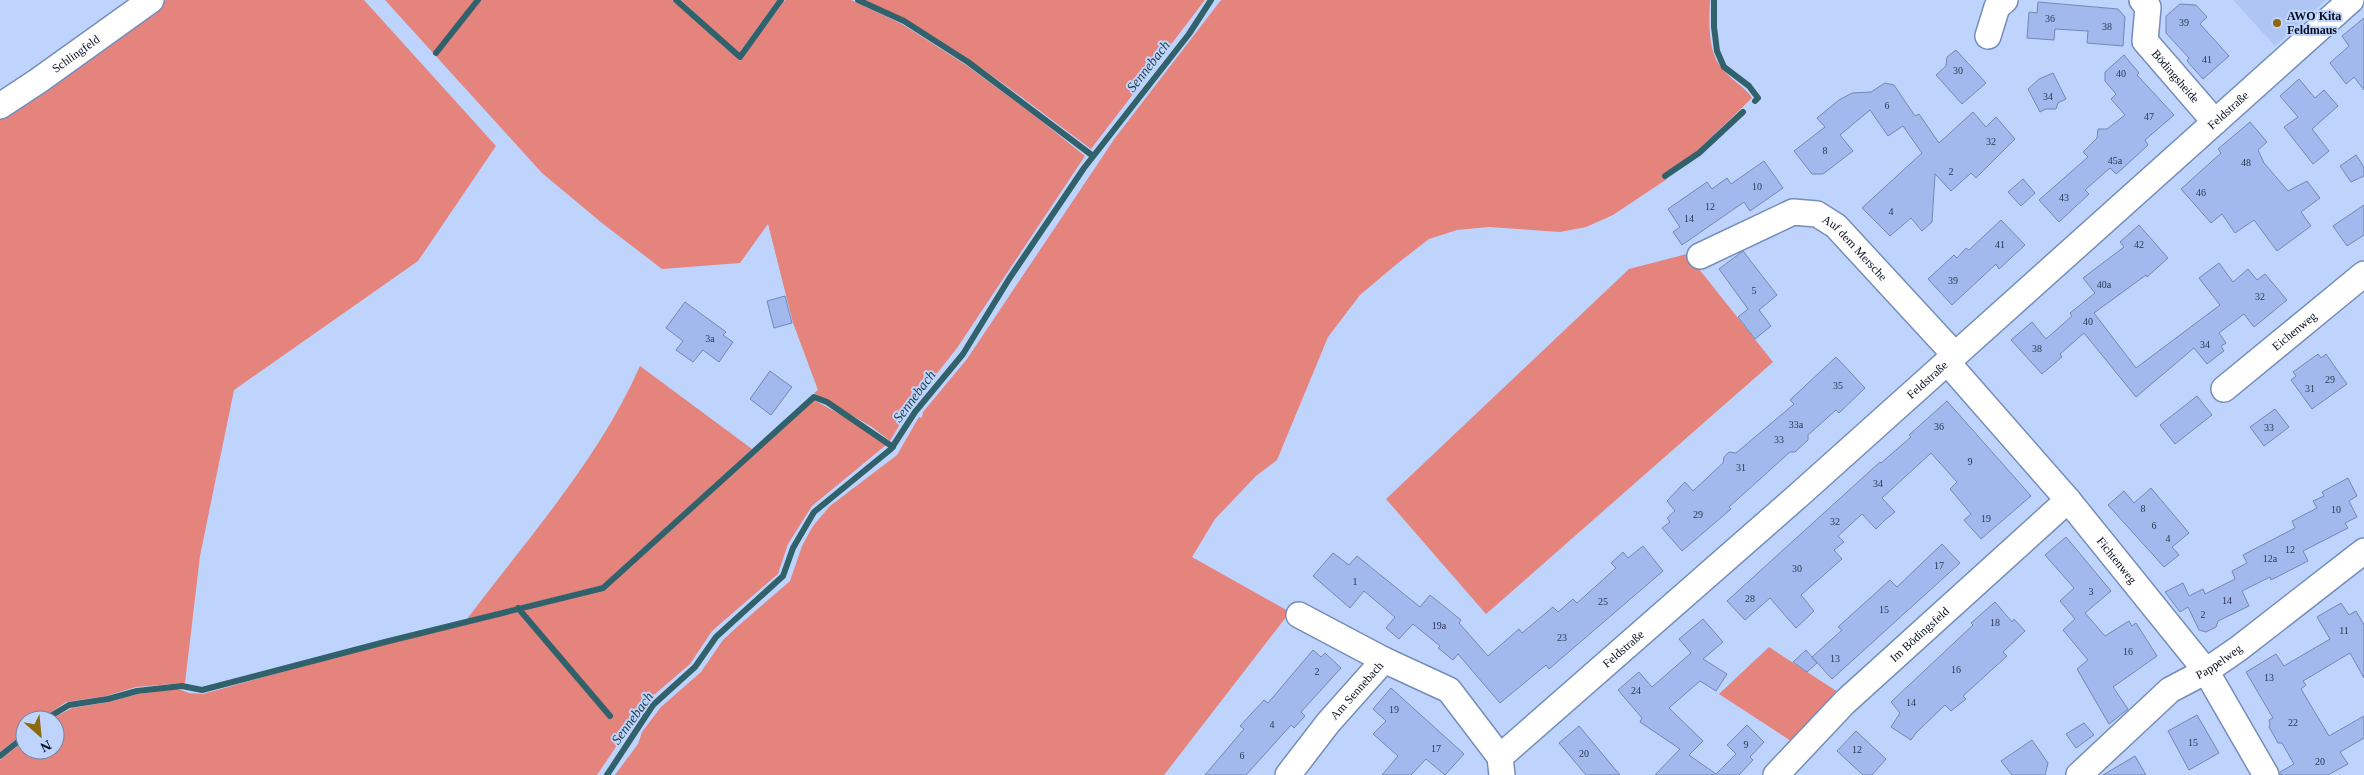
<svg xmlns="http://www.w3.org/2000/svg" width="2364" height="775" viewBox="0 0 2364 775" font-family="Georgia,serif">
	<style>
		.built { fill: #afc5f3 }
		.green { fill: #e5837d }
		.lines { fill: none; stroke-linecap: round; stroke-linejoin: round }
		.stream { stroke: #31616b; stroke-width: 6 }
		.building { fill: #a1b9ec; stroke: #7188b7 }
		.minor-casing { stroke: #758dbc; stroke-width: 28 }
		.minor { stroke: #fff; stroke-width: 25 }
		.poi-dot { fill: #8c690a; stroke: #bfd4fd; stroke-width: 2 }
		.labels { text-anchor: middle; stroke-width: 4; stroke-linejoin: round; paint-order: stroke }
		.number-label { font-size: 10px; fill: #2d3852 }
		.poi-label { font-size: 12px; font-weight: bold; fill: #060d1e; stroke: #bfd4fd; text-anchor: start }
		.street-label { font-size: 12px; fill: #060d1e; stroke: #bfd4fd }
		.water-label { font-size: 14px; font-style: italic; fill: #214346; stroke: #bfd4fd }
	</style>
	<rect width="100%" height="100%" fill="#bfd4fd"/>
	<path class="built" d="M2233,0h93l-51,46z"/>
	<path class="green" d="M165,0h199l132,146 -78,115 -184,129 -34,166 -15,127 -49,4 -30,9 -40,6 -26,18h-15v12l-25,20v-637l44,-28z
		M385,0h287l68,61 45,-61h66l51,24 64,41 69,51 50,40 -128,192 -48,61 -19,32 -18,-14 -58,-34 4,-3 -25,-67 -25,-99 -28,39 -78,6 -60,-46 -60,-50z
		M681,0h96l-38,53z
		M865,0h340l-114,149c-73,-54 -143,-111 -226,-149z
		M1221,0h489c-1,23 -3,53 14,71 9,10 21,16 28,27l-55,53 -35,24 5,4 -54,36 -27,12 -26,5 -71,-5 -32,3 -28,9 -31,24 -38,32 -32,42 -51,123 -21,16 -41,43 -23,38 98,55 -126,163h-549l23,-31 4,-12 19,-25 40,-35 22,-32 14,-13 53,-46 12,-35 11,-20 17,-20 67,-51 22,-38 3,1 1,-6 44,-53 148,-221z
		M1687,254l86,108 -287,252 -100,-115 243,-230z
		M640,366l112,83 -150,136 -135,34c61,-81 132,-160 173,-253z
		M814,400l31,17 41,28 -74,61 -24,38 -10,30 -66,57 -22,33 -43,37 -50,74h-597v-15l25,-20v10h30v-30h-6l23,-12 37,-6 29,-8 40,-5 11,4 14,1 182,-51 131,-33 93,108 3,-3 -91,-106 83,-19z
		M1769,647l72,47 -47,49 -75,-49z"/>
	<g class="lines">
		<path class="stream" d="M676,0l64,57 41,-57
			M858,0l46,21 64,41 125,94
			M1714,0v27l3,24 7,16 25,19 9,12 -3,3
			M436,53l42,-53
			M1665,176l34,-23 44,-41
			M518,608l92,108
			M44,720l25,-15 39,-6 29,-8 45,-5 20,4 183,-48 218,-54 211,-191 13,5 66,45
			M0,756l25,-20
			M607,775l46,-70 42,-38 21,-30 67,-61 10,-28 21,-36 77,-63 24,-37 48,-58 46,-75 75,-111 105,-134 22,-34"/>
	</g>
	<path class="building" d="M2038,2l80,7 7,8 -2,29 -36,-3 1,-12 -33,-2 -1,11 -27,-2 2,-26 8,1z
		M2180,4l16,1 11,12 -7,7 29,32 -26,23 -16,-18 2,-3 -23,-25v-17z
		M2364,18v72l-10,-13 -8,7 -16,-21 19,-17 -7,-10z
		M1956,50l30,33 -24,21 -26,-29 10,-9 1,-9z
		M2124,55l15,18 -2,2 37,40 -29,25 3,5 -26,24 -6,5 -6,-6 -25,22 4,4 -30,28 -20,-22 49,-43 -5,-5 14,-14 1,-9h9l18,-14 -14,-16 5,-5 -11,-13v-9z
		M2053,73l13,26 -8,4 -2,6h-10l-6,3 -12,-23 11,-10z
		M2299,79l16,19 9,-8 14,16 -26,23 17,22 -16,13 -29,-37 14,-10 -18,-21z
		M1885,83l9,2 21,31 4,-2 20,29 34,-31 13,15 10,-10 19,22 -39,39 -5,-5 -20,18 -16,-17 -3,48 -10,9 -11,-13 -21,18 -28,-28 60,-55 -19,-27 -15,10 -18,-26 -30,25 13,16 -30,23h-11l-18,-23 31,-24 -8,-9 22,-18 13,-7 19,-1z
		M2250,122l17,20 -9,8 6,13 24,28 19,-10 13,17 -19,14 10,14 -34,25 -23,-31 -19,13 -13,-19 -11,9 -30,-34 40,-36 -3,-4z
		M2356,155l8,12v9l-13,6 -11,-16z
		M1764,161l19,27 -33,23 -6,-9 -62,43 -9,-13 7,-5 -12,-18 39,-27 5,7 15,-11 4,6z
		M2023,179l12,14 -14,13 -13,-14z
		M2364,205v30l-17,11 -14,-20z
		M2001,220l24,25 -26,24 -3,-5 -44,41 -24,-26 26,-24 3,3 9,-10 3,2z
		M2139,225l29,33 -21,19 -1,-2 -52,38 42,55 84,-63 -21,-27 20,-15 14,19 15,-13 9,11 8,-6 22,26 -33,27 -10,-13 -25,19 7,10 -5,3 3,5 -7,5 -10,8 -13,-16 -58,49 -52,-64 -24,21 2,3 -20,17 -31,-34 21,-18 14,17 26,-23 -2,-3 25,-20 -12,-15 41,-31 -4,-5z
		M1743,251l34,44 -18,15 12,16 -16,13 -17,-22 10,-8 -29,-40z
		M785,296l7,27 -18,5 -7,-27z
		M685,302l41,30 -3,3 10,7 -14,20 -16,-12 -10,12 -17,-12 7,-9 -17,-13z
		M2318,354l3,4 5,-4 21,30 -35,25 -21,-29 5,-4 -3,-4z
		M1836,357l29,31 -26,25 -3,-3 -28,25v5l-13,12h-5l-61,55 2,2 -49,42 -20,-23 8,-6 -3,-4 8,-7 -8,-10 18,-19 8,9 30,-28 1,-6 5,-5 7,1 58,-49 -4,-4z
		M770,371l22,16 -21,28 -21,-16z
		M2197,396l15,19 -37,29 -15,-19z
		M1947,401l84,95 -50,43 -17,-19 7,-6 -21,-25 7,-7 -26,-29 -49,45 13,14 -10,8 -9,9 -14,-15 -24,22 6,6 -10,8 8,9 -41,36 13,16 -18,17 -26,-30 -25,22 -18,-19 153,-139 1,1 30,-26 -2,-2z
		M2275,409l14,18 -25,19 -14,-19z
		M2348,478l9,18 -8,5 8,16 -12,6 3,5 -45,23 5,10 -37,19 -1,-3 -28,14 7,15 -31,15 -2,6 -10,5 -7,-2 -11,-23 -8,5 -15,-20 18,-9 6,13 14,-7 2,5 30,-15 -3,-8 15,-8 -4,-8 52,-27 -3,-7 25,-13 -4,-7 11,-5 -2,-4z
		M2151,488l38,45 -17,14 7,8 -15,12 -56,-62 16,-14 10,12z
		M2066,537l45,54 -26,22 20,23 24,-15 3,5 4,-3 21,33 -44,31 15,22 -19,15 -32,-55 11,-9 -25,-30 12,-11 -15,-18 14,-13 -29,-33z
		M1942,544l18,19 -128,116 -20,-22 30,-27 -4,-3 52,-47 7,7z
		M1643,546l20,25 -114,98 -3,-4 -46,38 -42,-49 -5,6 -15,-12 2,-2 -27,-22 -14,15 -13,-11 9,-11 -31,-26 -14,17 -37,-32 20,-23 16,12 8,-9 63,51 10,-12 31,25 -2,3 29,33 31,-27 3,4 31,-26 5,5 15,-13 4,4 39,-35 -5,-5 12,-11 5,6z
		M1995,602l17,20 2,-3 11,12 -22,21 4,4 -44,40 3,3 -15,12 -6,-6 -29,28 -5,7 -20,-13 9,-14 -9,-11 82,-77 -2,-2z
		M2341,603l8,12 7,-4 8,14v53l-14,-25 -47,28 3,4 -5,4 28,47 35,-20v22l-24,14 8,12 -20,11h-48v-3l14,-8 -12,-21h-4l-9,-16 1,-3 -1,-4 4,-2 -27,-46 30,-18 8,12 46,-27 -13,-22z
		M1703,619l20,23 -20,17 24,15 -11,17 -16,-10 -31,27 34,33 -14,14 27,19 20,-20 -9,-9 20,-20 17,17 -14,15 3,3 -14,15h-84l25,-26 -40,-27 2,-4 -24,-28 21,-18 13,15 39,-34 -12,-14z
		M1313,650l8,7 4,-4 16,15 -40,44 4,4 -11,12 -3,-3 -45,50h-41l39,-46 -4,-3 24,-26 4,3z
		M1806,650l11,13 -10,9 -14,-10z
		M1391,688l73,66 -19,21 -19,-16 -15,16h-29l16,-19 -25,-22 13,-13 -13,-12z
		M2197,715l22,38 -30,17 -21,-39z
		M2084,723l10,12 -18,13 -10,-14z
		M1579,726l41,49h-34l-27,-32z
		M1856,731l30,28 -14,16h-9l-26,-24z
		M2032,740l16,23 -3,12h-33l-11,-14z
		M2135,756l11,19h-43z"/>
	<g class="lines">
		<defs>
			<g id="minor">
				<path id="s1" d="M2142,0l6,7 -3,34 70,81"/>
				<path d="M1988,36l9,-29 8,-7"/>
				<path id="s2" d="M0,106l38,-25 113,-81"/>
				<path id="s3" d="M1700,256l93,-44 24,2 19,12 119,129"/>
				<path id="s4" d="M1947,362l121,138 138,171 60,104"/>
				<path id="s5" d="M2224,389l140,-115"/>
				<path d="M1299,615l85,45 65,30 51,67"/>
				<path id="s6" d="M1288,775l40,-52 56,-63"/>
				<path id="s7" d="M1502,775l-2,-18 300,-263 551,-494"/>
				<path id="s8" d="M1776,775l69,-73 223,-202"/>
				<path id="s9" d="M2079,775l91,-85 36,-19 32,-22 126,-98"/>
			</g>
		</defs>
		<use href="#minor" class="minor-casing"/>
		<use href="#minor" class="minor"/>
	</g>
	<circle class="poi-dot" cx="2277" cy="23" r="5"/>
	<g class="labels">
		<g class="number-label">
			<text x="2050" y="22">36</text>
			<text x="2184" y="26">39</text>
			<text x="2107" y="30">38</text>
			<text x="2207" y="63">41</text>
			<text x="1958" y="74">30</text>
			<text x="2121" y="77">40</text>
			<text x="2048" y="100">34</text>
			<text x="1887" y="109">6</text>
			<text x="2149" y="120">47</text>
			<text x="1991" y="145">32</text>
			<text x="1825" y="154">8</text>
			<text x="2115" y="164">45a</text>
			<text x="2246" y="166">48</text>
			<text x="1951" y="175">2</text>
			<text x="1757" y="190">10</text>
			<text x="2201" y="196">46</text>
			<text x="2064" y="201">43</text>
			<text x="1710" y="210">12</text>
			<text x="1891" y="215">4</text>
			<text x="1689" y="222">14</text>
			<text x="2000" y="248">41</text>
			<text x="2139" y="248">42</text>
			<text x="1953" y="284">39</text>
			<text x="2104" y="288">40a</text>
			<text x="1754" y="294">5</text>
			<text x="2260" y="300">32</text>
			<text x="2088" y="325">40</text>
			<text x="710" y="342">3a</text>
			<text x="2205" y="348">34</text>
			<text x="2037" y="352">38</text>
			<text x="2330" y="383">29</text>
			<text x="1838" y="389">35</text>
			<text x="2310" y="392">31</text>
			<text x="1796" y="428">33a</text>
			<text x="1939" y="430">36</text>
			<text x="2269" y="431">33</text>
			<text x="1779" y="443">33</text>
			<text x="1970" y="465">9</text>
			<text x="1741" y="471">31</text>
			<text x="1878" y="487">34</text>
			<text x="2143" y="512">8</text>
			<text x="2336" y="513">10</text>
			<text x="1698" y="518">29</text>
			<text x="1986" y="522">19</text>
			<text x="1835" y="525">32</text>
			<text x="2154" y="529">6</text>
			<text x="2168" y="542">4</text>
			<text x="2290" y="553">12</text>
			<text x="2270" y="562">12a</text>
			<text x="1939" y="569">17</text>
			<text x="1797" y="572">30</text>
			<text x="1355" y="585">1</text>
			<text x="2091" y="595">3</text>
			<text x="1750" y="602">28</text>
			<text x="2227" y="604">14</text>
			<text x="1603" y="605">25</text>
			<text x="1884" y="613">15</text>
			<text x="2203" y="618">2</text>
			<text x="1995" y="626">18</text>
			<text x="1439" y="629">19a</text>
			<text x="2344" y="634">11</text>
			<text x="1562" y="641">23</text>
			<text x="2128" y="655">16</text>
			<text x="1835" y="662">13</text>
			<text x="1956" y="673">16</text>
			<text x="1317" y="675">2</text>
			<text x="2269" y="681">13</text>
			<text x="1636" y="694">24</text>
			<text x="1911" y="706">14</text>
			<text x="1394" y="713">19</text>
			<text x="2293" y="726">22</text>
			<text x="1272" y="728">4</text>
			<text x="2193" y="746">15</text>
			<text x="1746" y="748">9</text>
			<text x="1436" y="752">17</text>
			<text x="1857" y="753">12</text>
			<text x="1584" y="757">20</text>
			<text x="1242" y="759">6</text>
			<text x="2320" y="765">20</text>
		</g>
		<g class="poi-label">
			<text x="2287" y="20">AWO Kita<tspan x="2287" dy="14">Feldmaus</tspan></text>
		</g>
		<g class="street-label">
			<text dy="4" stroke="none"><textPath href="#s2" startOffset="92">Schlingfeld</textPath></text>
			<text dy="4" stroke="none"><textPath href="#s1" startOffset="90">Bödingsheide</textPath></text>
			<text dy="4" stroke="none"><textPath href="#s7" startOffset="992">Feldstraße</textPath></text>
			<text dy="4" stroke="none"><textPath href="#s3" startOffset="178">Auf dem Mersche</textPath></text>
			<text dy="4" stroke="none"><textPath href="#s5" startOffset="91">Eichenweg</textPath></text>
			<text dy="4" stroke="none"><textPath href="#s7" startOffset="588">Feldstraße</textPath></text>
			<text dy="4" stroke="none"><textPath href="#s4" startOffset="261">Fichtenweg</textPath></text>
			<text dy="4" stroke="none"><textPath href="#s8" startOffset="201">Im Bödingsfeld</textPath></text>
			<text dy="4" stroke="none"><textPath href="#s7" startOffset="182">Feldstraße</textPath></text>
			<text dy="4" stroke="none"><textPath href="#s9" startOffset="181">Pappelweg</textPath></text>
			<text dy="4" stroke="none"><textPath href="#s6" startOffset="109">Am Sennebach</textPath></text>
		</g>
		<g class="water-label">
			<text transform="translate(1148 66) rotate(-52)" y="5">Sennebach</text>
			<text transform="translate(914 396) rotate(-53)" y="5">Sennebach</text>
			<text transform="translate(632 718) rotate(-54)" y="5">Sennebach</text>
		</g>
	</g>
	<g transform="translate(40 735) rotate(153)"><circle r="24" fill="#bfd4fd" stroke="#7584a4"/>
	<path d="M0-4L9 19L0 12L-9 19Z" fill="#8c690a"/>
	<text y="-8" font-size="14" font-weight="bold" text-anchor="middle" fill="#060d1e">N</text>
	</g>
</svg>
